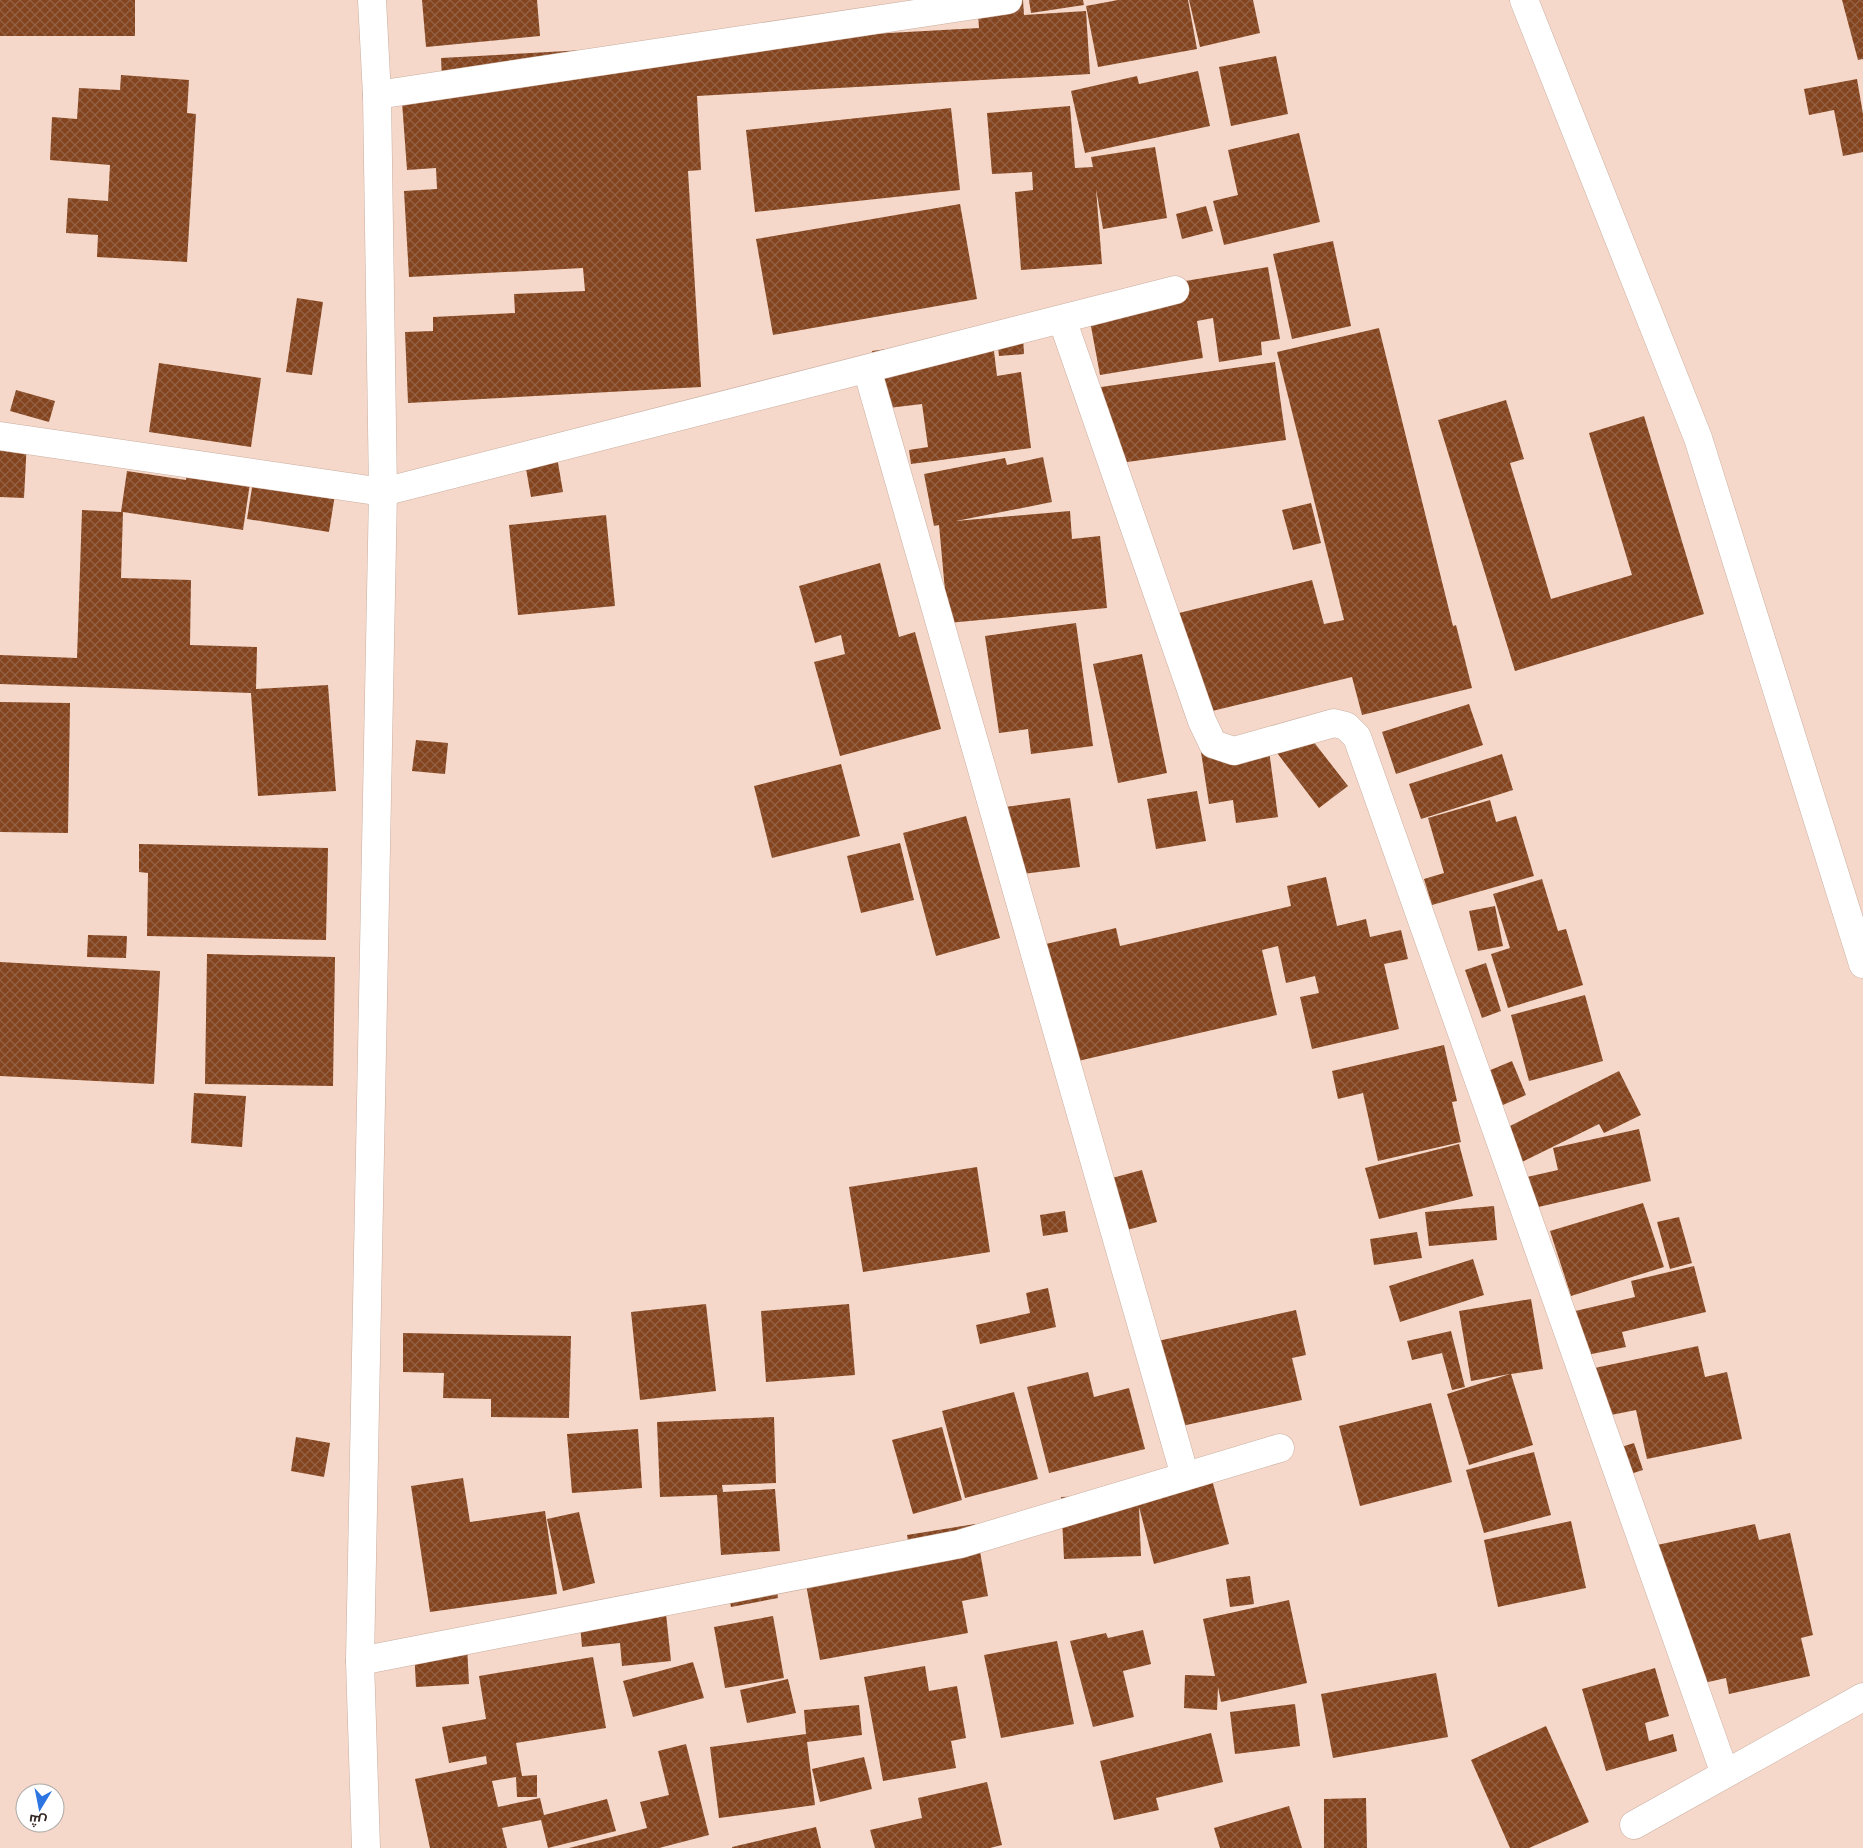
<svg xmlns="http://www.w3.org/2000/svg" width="1863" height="1848" viewBox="0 0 1863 1848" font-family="Merriweather,Cairo,serif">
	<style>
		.building { fill: url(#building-cross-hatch) }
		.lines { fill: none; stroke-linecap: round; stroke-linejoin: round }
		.street-casing { stroke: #caaea0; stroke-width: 29 }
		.secondary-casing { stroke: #caaea0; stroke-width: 29 }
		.street { stroke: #fff; stroke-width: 28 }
		.secondary { stroke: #fff; stroke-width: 28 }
	</style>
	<defs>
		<pattern id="building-cross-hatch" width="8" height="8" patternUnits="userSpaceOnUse" patternTransform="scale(1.25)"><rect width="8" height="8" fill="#84441e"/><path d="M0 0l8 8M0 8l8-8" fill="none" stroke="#946246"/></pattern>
	</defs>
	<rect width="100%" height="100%" fill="#f5d8c9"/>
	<path class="building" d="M0,0h135v36h-135z
		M422,0h115l3,36 -114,11z
		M977,0h46l1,15 62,-4 4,63 -393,22 4,74 -13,1 13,216 -293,16 -3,-71 28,-1v-14l82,-4 -1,-19 71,-3 -2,-23 -174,9 -5,-86 33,-2 -1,-21 -29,2 -5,-68 41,-3 -2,-41 538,-30z
		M1029,0h54l1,5 -53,8z
		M1118,0h70l9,49 -99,18 -12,-61z
		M1189,0h64l7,33 -60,14z
		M1842,0h21v59l-5,1z
		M1276,56l12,58 -57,12 -12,-59z
		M1198,71l12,55 -125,27 -14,-62 66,-15 2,8z
		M121,75l68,5 -2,33 9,1 -9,148 -90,-5 1,-22 -32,-2 2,-35 40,3 2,-36 -60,-5 2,-43 25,2 2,-31 41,2z
		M1857,79l6,35v38l-20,4 -9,-46 -25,5 -5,-26z
		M1070,106l5,62 18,-1 -2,-10 64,-10 12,71 -64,11 -7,-40 6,75 -81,6 -6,-78 18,-2 -1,-18 -40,2 -5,-61z
		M951,108l9,82 -205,22 -9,-82z
		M1299,133l21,89 -96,23 -11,-44 25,-6 -10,-45z
		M960,204l17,95 -204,36 -17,-96z
		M1206,206l7,25 -31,8 -6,-25z
		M1333,241l18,85 -59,13 -19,-85z
		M1268,267l12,72 -19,3 1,13 -43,7 -6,-44 -16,3 6,37 -103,17 -10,-54 64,-11 -4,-23z
		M297,298l26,4 -11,73 -26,-3z
		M1379,328l74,298 3,-1 16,63 -110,27 -10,-38 -148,36 -25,-100 133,-33 12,44 20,-4 -67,-268z
		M992,335l5,41 24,-4 10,76 -120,16 -2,-14 19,-3 -6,-43 -42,5 -8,-58z
		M1023,336l1,18 -25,2 -2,-17z
		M1275,362l11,78 -173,24 -12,-77z
		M159,363l102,15 -10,69 -102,-15z
		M16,390l39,11 -6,21 -39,-11z
		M1506,400l18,59 -14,4 41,136 81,-24 -43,-142 55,-17 60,198 -189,57 -77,-251z
		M0,438l27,2 -3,58 -24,-1z
		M557,457l6,35 -32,5 -6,-34z
		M1043,457l9,45 -96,19 114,-10 2,28 28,-3 7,72 -159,15 -9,-98 -5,1 -10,-52 81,-16 2,7z
		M189,460l63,10 -9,60 -120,-18 -2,66 70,2 -1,65 67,2 -1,42 72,-4 8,106 -78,5 -7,-103 -251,-9v-29l77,3 5,-148 39,2 6,-41 59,9z
		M254,475l82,13 -7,44 -82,-13z
		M1311,503l10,40 -28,7 -11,-40z
		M606,515l9,91 -97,9 -9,-90z
		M880,563l19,74 16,-5 26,97 -101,27 -26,-94 31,-8 -4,-19 -26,8 -16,-57z
		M1076,623l17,123 -62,8 -3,-25 -29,4 -14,-97z
		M1142,654l25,119 -49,10 -25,-119z
		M0,702l70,1 -2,130 -68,-1z
		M1469,704l14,41 -87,29 -14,-42z
		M1299,723l49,63 -29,22 -48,-63z
		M416,740l32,3 -3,31 -33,-3z
		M1268,743l10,74 -42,6 -3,-23 -24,4 -8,-52z
		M1502,754l11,36 -92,29 -12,-35z
		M841,764l19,72 -88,22 -18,-72z
		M1197,791l9,50 -50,8 -9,-50z
		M1070,798l10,69 -66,8 -9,-68z
		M1490,800l6,22 20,-6 18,60 -102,29 -8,-26 20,-6 -16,-55z
		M966,816l34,122 -64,18 -33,-123z
		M900,843l14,57 -53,13 -14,-57z
		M139,844l189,4 -2,92 -179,-4 1,-63 -9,-1z
		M1326,877l11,49 29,-7 4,18 31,-7 7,29 -24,5 15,65 -87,20 -12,-52 19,-4 -4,-17 -29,7 -8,-37 -16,4 15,65 -212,49 -28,-118 79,-18 4,18 171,-40 -4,-20z
		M1542,879l16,52 8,-2 17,56 -75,23 -17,-54 19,-6 -17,-54z
		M1495,906l8,40 -25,5 -9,-40z
		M88,935l39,1 -1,22 -39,-1z
		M207,954l128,3 -2,129 -128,-2z
		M0,962l160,9 -6,113 -154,-8z
		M1486,963l15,48 -19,7 -17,-48z
		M1585,995l18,66 -74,20 -18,-66z
		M1444,1045l13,56 -5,1 9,40 -83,19 -15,-68 -25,6 -6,-28z
		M1512,1061l14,34 -30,13 -15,-34z
		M1619,1071l22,44 -37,18 -5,-9 -77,38 -16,-34z
		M194,1093l52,3 -4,51 -51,-4z
		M1639,1129l12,52 -117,27 -7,-31 31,-7 -5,-22z
		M1459,1144l14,52 -94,23 -14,-51z
		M977,1167l13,85 -127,20 -14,-85z
		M1142,1170l15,52 -45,12 -15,-52z
		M1643,1203l21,64 -93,29 -21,-65z
		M1494,1206l3,34 -68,6 -4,-34z
		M1065,1211l3,21 -25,4 -3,-21z
		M1679,1217l13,46 -22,6 -13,-47z
		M1417,1232l5,26 -48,7 -4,-26z
		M1473,1259l11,36 -84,27 -11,-36z
		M1694,1266l12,46 -84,20 4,15 -44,9 -11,-44 64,-15 -4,-16z
		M1048,1288l8,39 -76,17 -4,-19 54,-12 -4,-20z
		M1531,1299l12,70 -32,5 22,71 -64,20 -22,-71 63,-20 -39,7 -12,-70z
		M706,1304l10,87 -76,9 -9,-88z
		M849,1304l6,71 -89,7 -5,-71z
		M1296,1310l10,45 -14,3 10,42 -125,27 -19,-86z
		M1451,1331l14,56 -13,3 -10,-37 -30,7 -5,-19z
		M403,1333l168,3 -2,82 -78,-1v-18l-48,-1 1,-25 -41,-1z
		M1698,1346l7,31 22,-5 15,67 -95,20 -11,-49 -35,7 -11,-48z
		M1088,1372l6,25 35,-9 16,61 -96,24 -22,-86z
		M1014,1392l24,87 -73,19 -23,-87z
		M1431,1403l21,79 -92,24 -21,-80z
		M774,1417l2,66 -54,2 1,7 52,-3 5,62 -59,4 -4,-60 -57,2 -3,-75z
		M942,1427l20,73 -49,14 -21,-74z
		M638,1429l4,59 -70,5 -5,-59z
		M296,1437l34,6 -6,34 -33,-6z
		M1634,1443l9,27 -19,6 -9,-27z
		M1534,1452l17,63 -67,18 -18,-63z
		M1210,1472l19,72 -75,20 -15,-57 2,49 -77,3 -3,-62 74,-3z
		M463,1478l7,44 75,-11 12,83 -127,18 -19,-126z
		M579,1512l16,71 -32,8 -16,-72z
		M1571,1521l15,67 -88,19 -14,-67z
		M975,1524l13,72 -26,5 6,32 -148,27 -15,-81 106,-20 -4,-24z
		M1755,1524l4,16 31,-7 23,102 -12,3 9,38 -81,18 -3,-16 -31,7 -38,-140z
		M774,1573l4,25 -47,9 -5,-25z
		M1250,1576l4,28 -24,3 -4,-28z
		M1289,1600l18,83 -86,19 -3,-15 -1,23 -33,-2 1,-33 30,1 -12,-57z
		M665,1604l6,57 -49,5 -2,-23 -38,4 -3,-34z
		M773,1616l11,62 -59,10 -11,-61z
		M1143,1630l8,34 -28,7 11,46 -41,10 -23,-86 36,-8 2,5z
		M1057,1641l17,83 -73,14 -17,-83z
		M467,1645l2,39 -53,3 -2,-40z
		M593,1657l13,71 -90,15 6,33 15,-1v22h-20l-1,-20 -24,4 6,26 42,-9 4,17 63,-16 9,32 -68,17 -7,-28 -39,8 5,20h-77l-15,-69 72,-15 -1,-8 -37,7 -7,-36 44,-8 -7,-43z
		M693,1662l11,36 -71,19 -10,-36z
		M925,1666l4,25 28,-5 9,52 -15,3 5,27 -73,13 -19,-104z
		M1655,1668l14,48 -24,7 4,18 24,-7 4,17 -71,20 -24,-82z
		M1436,1673l12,64 -115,21 -12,-64z
		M788,1679l8,34 -49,10 -7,-33z
		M1295,1704l5,42 -65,8 -5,-42z
		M859,1705l3,30 -55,7 8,63 -96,13 -9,-71 96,-13 -2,-24z
		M1546,1726l43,96 -60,26h-19l-39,-88z
		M1211,1733l12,49 -67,16 3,12 -45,10 -14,-59z
		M686,1744l23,91 -50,13h-90l78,-20 -7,-26 29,-7 -11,-44z
		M864,1757l8,32 -52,13 -8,-33z
		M987,1782l15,63 -12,3h-115l-5,-18 52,-12 -4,-20z
		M1366,1798l1,50h-43v-49z
		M1289,1806l13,42h-82l-6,-20z
		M816,1827l5,21h-89v-1z"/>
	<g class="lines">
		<defs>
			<path id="street" d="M1524,0l174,438 165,526
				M377,95l631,-95
				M1062,319l140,402 11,23 21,7 100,-28 12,3 11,11 368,1037
				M867,369l318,1107
				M0,436l383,56 792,-202
				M360,1661l600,-117 320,-96
				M1634,1825l229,-128"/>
			<path id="secondary" d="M366,1848l-6,-187 23,-1169 -6,-397 -5,-95"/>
		</defs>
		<use href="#street" class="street-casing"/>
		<use href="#secondary" class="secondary-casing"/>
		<use href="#street" class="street"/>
		<use href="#secondary" class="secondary"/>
	</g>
	<g transform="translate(40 1808) rotate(190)"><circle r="24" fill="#ffffff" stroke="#ada9a7"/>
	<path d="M0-4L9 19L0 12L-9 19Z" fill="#2d76e2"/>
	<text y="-8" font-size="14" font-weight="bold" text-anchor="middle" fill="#332823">ش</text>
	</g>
</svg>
